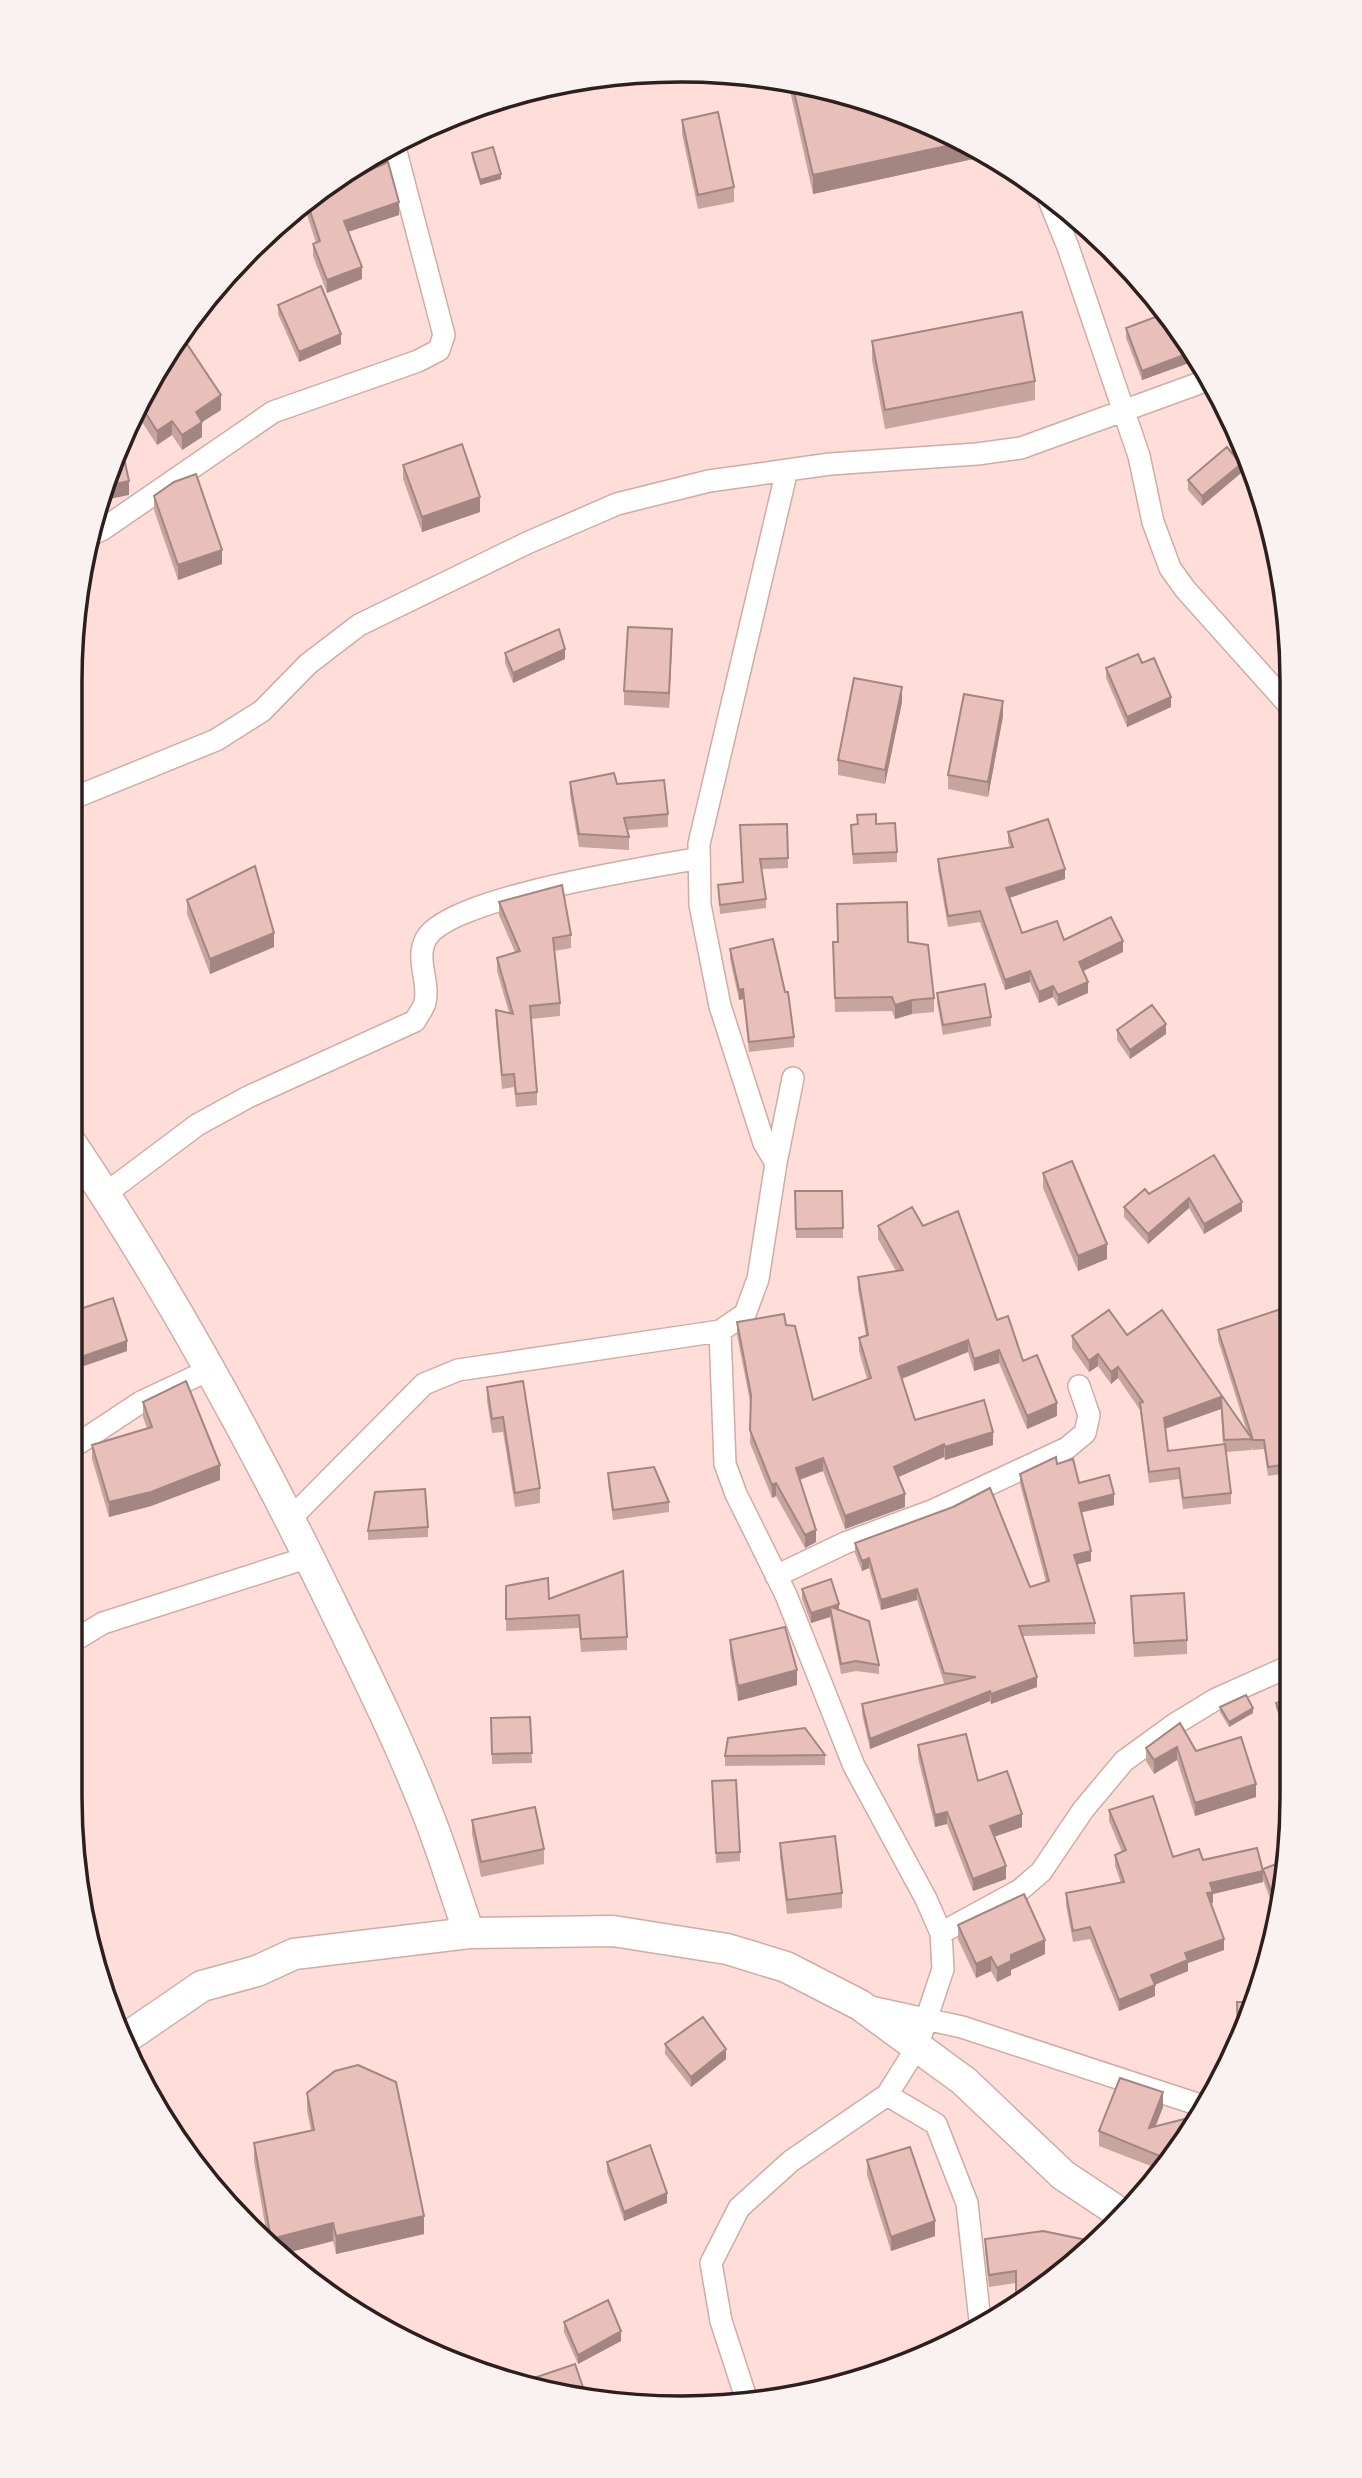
<svg xmlns="http://www.w3.org/2000/svg" width="1362" height="2478" viewBox="0 0 1362 2478" font-family="Figtree,sans-serif">
	<style>
		.lines { fill: none; stroke-linecap: round; stroke-linejoin: round }
		.street-casing { stroke: #d1aba5; stroke-width: 24 }
		.secondary-casing { stroke: #d1aba5; stroke-width: 33 }
		.street { stroke: #fff; stroke-width: 21 }
		.secondary { stroke: #fff; stroke-width: 30 }
		.wall { fill: #c8a49f; fill-rule: evenodd }
		.shaded-wall { fill: #a38682 }
		.building { fill: #e9bfb9; stroke: #a38682; stroke-width: 2 }
		.rim { fill: none; stroke: #2d1f1d; stroke-width: 3.5 }
	</style>
	<rect width="100%" height="100%" fill="#ffded9"/>
	<g class="lines">
		<defs>
			<path id="street" d="M1049,200l19,47 71,209 14,66 17,46 15,21 102,114
				M89,536l14,-7 170,-117 145,-51 21,-11 5,-15 -50,-191
				M71,799l145,-59 46,-29 46,-47 51,-39 168,-82 90,-39 92,-23 121,-17 147,-10 44,-6 187,-68
				M776,1163l-12,-20 -44,-137 -20,-101 -1,-61 88,-374
				M105,1194l92,-69 51,-28 167,-76c3,-6 9,-13 10,-19 5,-19 -10,-44 1,-63 22,-42 223,-71 273,-81
				M720,1331l5,133 11,30 50,101 68,171 72,133 15,34 2,36 -26,78 -30,48 -96,66 -52,47 -28,55 10,58 26,80
				M70,1449l71,-47 68,-32
				M290,1519l134,-135 34,-14 262,-39 25,-17 13,-35 18,-116 17,-85
				M776,1576l69,-33 89,-33 133,-62 18,-15 4,-18 -10,-29
				M70,1643l33,-20 206,-66
				M941,1933l79,-43 21,-18 42,-62 41,-49 51,-37 41,-25 74,-33
				M866,2006l96,21 244,80
				M887,2095l49,29 31,79 13,118"/>
			<path id="secondary" d="M71,1143c95,141 177,290 252,443 36,74 74,149 104,226 16,40 28,81 42,121
				M126,2038l76,-52 55,-15 37,-17 175,-21 144,-2 114,18 59,18 74,38 104,76 99,94 57,38"/>
		</defs>
		<use href="#street" class="street-casing"/>
		<use href="#secondary" class="secondary-casing"/>
		<use href="#street" class="street"/>
		<use href="#secondary" class="secondary"/>
	</g>
	<path class="wall" d="M788,82l89,20 110,50v4l-174,38z
		M682,120l52,67v15l-36,7 -16,-75z
		M472,153l29,26 -21,6 -8,-27z
		M366,172l33,43 -51,17 14,47 -35,14 -14,-37v-12l3,-1 -13,-41 6,-5z
		M278,305l63,39 -42,18 -21,-48z
		M1126,328l63,35 -47,17 -16,-42z
		M872,341l163,40v19l-150,29 -13,-69z
		M152,376l69,34 -19,12v15l-20,13 -10,-15 -15,10 -21,-32z
		M403,465l77,47 -58,20 -19,-53z
		M1241,473l-39,33 -14,-16v-10z
		M154,496l68,68 -44,16 -24,-70z
		M672,644l-3,64 -45,-3v-14z
		M505,653l60,6 -52,24 -8,-20z
		M1142,663l29,44 -44,20 -21,-49v-10z
		M902,702l-17,82 -47,-9v-15z
		M1003,716l-15,81 -40,-8v-14z
		M570,782l47,2 51,30v13l-41,3 2,7v13l-50,-3 -9,-52z
		M857,815l19,9 21,28v10l-44,2 -2,-29 6,-11z
		M787,824l1,44 -26,1 4,30v9l-46,6 -2,-29 25,-3z
		M1008,832l57,47 -56,19 13,35 101,19 -40,19 5,22 -30,13 -5,-9 -14,6 -9,-21 -25,8 -25,-68 -32,5 -10,-57v-11l72,-12 -2,-5z
		M187,900l87,47 -64,27 -23,-60z
		M499,902l72,33v13l-17,3 6,52v13l-29,3 6,73v13l-21,2 -2,-20 -12,2 -6,-66v-13l13,3 -12,-42v-13l18,-6 -16,-37z
		M833,942h75l26,56v14l-22,2 -17,5 -3,-8 -57,1z
		M730,949l64,88v10l-45,5 -6,-53 -4,1 -9,-41z
		M937,993l54,24v9l-48,9 -6,-33z
		M1117,1030l49,4 -36,25 -13,-19z
		M1214,1155l28,56 -38,23 -15,-26 -41,36 -24,-27v-10z
		M1043,1173l64,86 -29,12 -35,-83z
		M795,1191h47l1,47h-47z
		M878,1226h45l74,94 60,96 -30,13 -28,-66 -25,8 -6,-19 -66,27 13,41 78,25 -48,15 -1,-3 -46,20 7,30 -60,22 -22,-58 -24,9 17,62 -11,6 -29,-52 -4,2 -22,-55 1,-36 -14,-72v-13l49,3 27,75 54,-21 -8,-28v-13l7,-2 -8,-46v-13l38,-6 -18,-32z
		M1162,1310l85,122 -29,-92v-10l71,-5 1,183 -3,-35 -19,3 -4,-27 -11,1 -1,-3v3l-26,2 5,41v11l-48,5 -4,-30 -30,4 -9,-73 -22,-32 -7,6 -13,-18 -9,6 -17,-24v-12l55,-1zM1221,1409l2,35 -55,7 -3,-22z
		M71,1312l56,39 -46,16 -10,-38z
		M487,1387l53,101v15l-25,4 -12,-75 -11,1 -5,-32z
		M143,1402l77,78 -69,26 -42,11 -17,-58v-14l55,-17 -4,-11z
		M1057,1464l22,19 35,22 -33,7 10,49 -14,3 18,59v11l-72,2 14,51 -46,17 -1,-3 -120,48 -8,-35v-10l86,-21h-4l-27,-83 -36,10 -12,-42 -7,3 -7,-18v-10l175,44 16,-5 -26,-98v-10z
		M608,1473l61,29v10l-56,8 -5,-37z
		M428,1527v10l-60,3v-9z
		M506,1586l43,13 78,38v13l-46,2 -2,-24 -73,3z
		M802,1589l37,21 40,55v9l-23,-3 -15,3 -11,-57 -19,6 -9,-24z
		M1131,1596l56,44v14l-53,3z
		M730,1640l67,45 -59,16 -8,-47z
		M1290,1698v37l-3,1 -11,-28v-5z
		M1220,1707l33,6 -24,14 -9,-15z
		M530,1717l2,46 -40,1 -1,-46z
		M1180,1723l16,28 60,46 -61,19 -18,-56 -23,14 -8,-13v-13z
		M918,1745l60,36 44,46 -28,10 12,42 -33,12 -26,-67 -12,3 -17,-69z
		M825,1755v10l-100,1v-10z
		M712,1781l28,71v9l-24,2z
		M1109,1810l64,47 30,3 60,9 24,-9 -12,52 -12,-32v2l-50,12v9h-2l13,47 -36,13v8l-33,14v11l-36,15 -29,-72 -17,3 -7,-37v-12l55,-10 -6,-17v-11l7,-3 -13,-31z
		M472,1820l72,29v15l-63,13 -9,-43z
		M780,1843l62,50v15l-55,6 -7,-57z
		M958,1925l87,29 -34,16v5l-14,7 -6,-11 -15,7 -18,-39z
		M665,2044l61,15 -35,28 -26,-33z
		M307,2093l117,141 -88,20 -3,-13 -47,12 -19,-17 -13,-75v-18l57,-13 -4,-19z
		M1163,2107l-8,20 45,-12 -44,53 -57,-22v-15z
		M867,2160l68,76 -44,15 -24,-76z
		M607,2162l60,41 -43,18 -17,-49z
		M985,2239l111,3 -80,41 -27,4 -4,-36z
		M564,2322l57,19 -43,23 -14,-32z"/>
	<path class="shaded-wall" d="M965,142l22,10v4l-174,38v-19z
		M501,174v5l-21,6v-5z
		M399,202v13l-55,18v-12z
		M362,267v12l-35,14v-13z
		M341,334v10l-42,18v-10z
		M1189,353v10l-47,17v-9z
		M221,395v15l-19,12v15l-20,13v-15l14,-23z
		M172,421v14l-15,10v-14z
		M1241,464v9l-39,33v-10z
		M129,481v14l-29,6 6,-15z
		M480,497v15l-58,20v-15z
		M222,550v14l-44,16v-15z
		M672,629v15l-3,64v-15z
		M565,649v10l-52,24v-10z
		M902,687v15l-17,82v-14z
		M1171,697v10l-44,20v-10z
		M1003,701v15l-15,81v-15z
		M1065,869v10l-59,20v-11z
		M274,933v14l-64,27v-15z
		M1123,941v11l-44,21v-11z
		M1030,971v11l-25,8v-10z
		M1088,982v11l-30,13v-11z
		M1053,986v11l-14,6v-11z
		M743,989v10l-4,1v-10z
		M912,1000v14l-17,5v-14z
		M1166,1024v10l-36,25v-9z
		M1189,1198v10l-41,36v-10z
		M1242,1202v9l-38,23v-10z
		M1107,1244v15l-29,12v-15z
		M968,1340v12l-70,28v-13z
		M127,1341v10l-46,16v-10z
		M999,1350v13l-25,8v-12z
		M1098,1354v12l-9,6v-11z
		M1118,1367v11l-7,6v-12z
		M1221,1397v12l-57,20v-11z
		M1057,1403v13l-30,13v-13z
		M993,1432v13l-48,15v-13z
		M944,1444v13l-50,22v-12z
		M823,1458v13l-27,10v-13z
		M220,1465v15l-69,26 -42,11v-15z
		M776,1483v13l-4,2v-13z
		M905,1494v13l-60,22v-13z
		M1114,1494v11l-35,8v-10z
		M816,1530v12l-11,6v-13z
		M1091,1551v10l-17,4v-10z
		M869,1558v10l-7,3v-10z
		M917,1589v11l-36,10v-10z
		M78,1596v18l-8,3v-18z
		M839,1604v10l-8,-7z
		M830,1607v10l-19,6v-10z
		M797,1670v15l-59,16v-15z
		M1037,1677v10l-46,17v-10z
		M990,1691v10l-120,48v-10z
		M1253,1708v5l-24,14v-5z
		M1177,1747v13l-23,14v-14z
		M1256,1784v13l-61,19v-13z
		M947,1812v12l-12,3v-12z
		M1022,1814v13l-32,11v-12z
		M1006,1866v13l-33,12v-12z
		M1263,1871v11l-50,12v9l-6,1v-11l3,-10z
		M1280,1901l-2,10 -3,1v-10z
		M1224,1939v11l-36,13v8l-37,15v-11l34,-22z
		M1045,1940v14l-34,16v5l-14,7v-14l14,-13z
		M991,1957v14l-15,7v-14z
		M1155,1985v11l-36,15v-11z
		M726,2049v10l-35,28v-10z
		M1163,2092v15l-14,36v-15z
		M667,2193v10l-43,18v-9z
		M424,2216v18l-88,20v-18z
		M935,2221v15l-44,15v-14z
		M333,2223v18l-47,12 -15,-14z
		M621,2331v10l-43,23v-9z"/>
	<path class="building" d="M792,83l85,19 88,40 -152,33z
		M718,112l16,75 -36,8 -16,-75z
		M493,147l8,27 -21,6 -8,-27z
		M388,162l11,40 -55,19 18,46 -35,13 -14,-36 7,-3 -14,-42 42,-27 16,-5 2,5z
		M321,286l20,48 -42,18 -21,-47z
		M1022,312l13,69 -150,29 -13,-69z
		M1166,313l15,19 8,21 -47,18 -16,-43z
		M187,344l34,51 -25,17 6,10 -20,13 -10,-14 -15,10 -17,-27 12,-28 11,-16z
		M462,444l18,53 -58,20 -19,-52z
		M1227,447l14,17 -39,32 -14,-16z
		M122,449l7,32 -23,5z
		M196,474l26,76 -44,15 -24,-69 20,-14z
		M628,627l44,2 -3,64 -45,-2z
		M559,629l6,20 -52,24 -8,-20z
		M1138,654l4,9 12,-5 17,39 -44,20 -21,-49z
		M854,678l48,9 -17,83 -47,-10z
		M964,694l39,7 -15,81 -40,-7z
		M614,773l3,11 47,-4 4,34 -44,4 5,19 -50,-3 -9,-52z
		M876,814v10l19,-1 2,29 -44,2 -2,-29 7,-1 -1,-9z
		M1048,819l17,50 -59,19 16,45 35,-12 7,19 47,-23 12,24 -44,21 9,20 -30,13 -5,-9 -14,6 -9,-21 -25,9 -25,-69 -32,5 -10,-57 75,-12 -5,-15z
		M787,824l1,34 -28,1 6,40 -46,6 -2,-20 25,-3 -3,-57z
		M255,866l19,67 -64,26 -23,-59z
		M562,885l9,50 -18,3 7,65 -30,3 7,86 -21,2 -2,-20 -12,1 -6,-65 17,4 -16,-56 23,-7 -21,-49z
		M907,902l1,40 20,3 6,53 -22,2 -17,5 -3,-8 -57,1 -2,-56h5l-1,-38z
		M773,939l12,53h3l6,45 -45,5 -6,-53 -4,1 -9,-41z
		M985,984l6,33 -48,8 -6,-32z
		M1152,1005l14,19 -36,26 -13,-20z
		M1214,1155l28,47 -38,22 -15,-26 -41,36 -24,-27 21,-18 4,5z
		M1072,1161l35,83 -29,12 -35,-83z
		M795,1191h47l1,37 -47,1z
		M912,1207l11,19 35,-15 39,109 11,-4 15,45 14,-6 20,48 -30,13 -28,-66 -25,9 -6,-19 -70,27 17,53 69,-20 9,32 -48,15 -1,-3 -50,23 11,27 -60,22 -22,-58 -27,10 20,62 -11,5 -29,-52 -4,2 -22,-55 1,-35 -14,-73 47,-8 2,11 9,1 18,74 58,-22 -12,-40 9,-3 -10,-58 45,-7 -25,-44z
		M113,1298l14,43 -46,16 -10,-37v-8z
		M1284,1308l5,17 1,173 -3,-34 -19,3 -4,-27h-11l-35,-110z
		M1109,1310l18,25 35,-25 90,129 -28,1 -3,-43 -57,21 4,33 57,-7 6,49 -48,5 -4,-30 -30,4 -9,-69 3,-1 -25,-35 -7,5 -13,-18 -9,7 -17,-25z
		M186,1381l34,84 -69,27 -42,10 -17,-57 60,-18 -9,-25z
		M523,1381l17,107 -25,5 -12,-76 -11,2 -5,-32z
		M1056,1457l1,7 16,-5 6,24 30,-8 5,19 -35,9 12,48 -17,4 21,68 -76,3 18,51 -46,17 -1,-3 -120,48 -8,-35 114,-27 -32,-4 -27,-84 -36,11 -12,-42 -7,3 -7,-18 98,-36 37,-19 40,99 19,-6 -29,-107z
		M654,1467l15,35 -56,8 -5,-37z
		M425,1489l3,38 -60,4 7,-39z
		M623,1571l4,66 -46,2 -2,-24 -73,4v-33l42,-8 1,21z
		M70,1574l8,22 -8,3z
		M831,1579l8,25 -8,3 38,14 10,44 -23,-4 -15,3 -11,-57 -19,6 -9,-24z
		M1184,1593l3,47 -53,3 -3,-47z
		M785,1627l12,43 -59,16 -8,-46z
		M1246,1695l7,13 -24,14 -9,-15z
		M1290,1698v32l-3,1 -11,-28z
		M530,1717l2,36 -40,1 -1,-36z
		M1180,1723l16,28 45,-14 15,47 -61,19 -18,-56 -23,13 -8,-12z
		M805,1728l20,27 -100,1 3,-18z
		M966,1734l12,47 29,-10 15,43 -32,12 16,40 -33,13 -26,-67 -12,3 -17,-70z
		M736,1780l4,72 -24,1 -4,-72z
		M1153,1796l20,61 26,-8 4,11 54,-12 6,23 -53,12 3,9 -6,1 17,46 -39,14 3,7 -37,15 4,10 -36,15 -29,-73 -17,4 -7,-38 58,-11 -9,-27 11,-5 -17,-40z
		M535,1807l9,42 -63,13 -9,-42z
		M835,1836l7,57 -55,7 -7,-57z
		M1287,1860l-7,41 -5,1 -12,-33z
		M1024,1894l21,46 -34,15v6l-14,7 -6,-11 -15,7 -18,-39z
		M1237,2002h15l-14,33z
		M703,2017l23,32 -35,28 -26,-33z
		M358,2065l38,17 28,134 -88,20 -3,-13 -62,16 -17,-96 60,-13 -7,-37 28,-22z
		M1120,2078l43,14 -14,36 51,-13 -43,53 3,-12 -61,-25z
		M650,2145l17,48 -43,19 -17,-50z
		M910,2147l25,74 -44,16 -24,-77z
		M1043,2231l53,11 -12,14 -68,42v-27l-27,4 -4,-36z
		M608,2300l13,31 -43,24 -14,-33z
		M575,2364l10,29 -62,-6 -7,-3z"/>
	<path d="M0 0H1362V2478H0ZM681 82H681A599 599 0 0 1 1280 681V1797A599 599 0 0 1 681 2396H681A599 599 0 0 1 82 1797V681A599 599 0 0 1 681 82Z" fill="#faf2f0" fill-rule="evenodd"/>
	<path class="rim" d="M681 82H681A599 599 0 0 1 1280 681V1797A599 599 0 0 1 681 2396H681A599 599 0 0 1 82 1797V681A599 599 0 0 1 681 82Z"/>
</svg>
